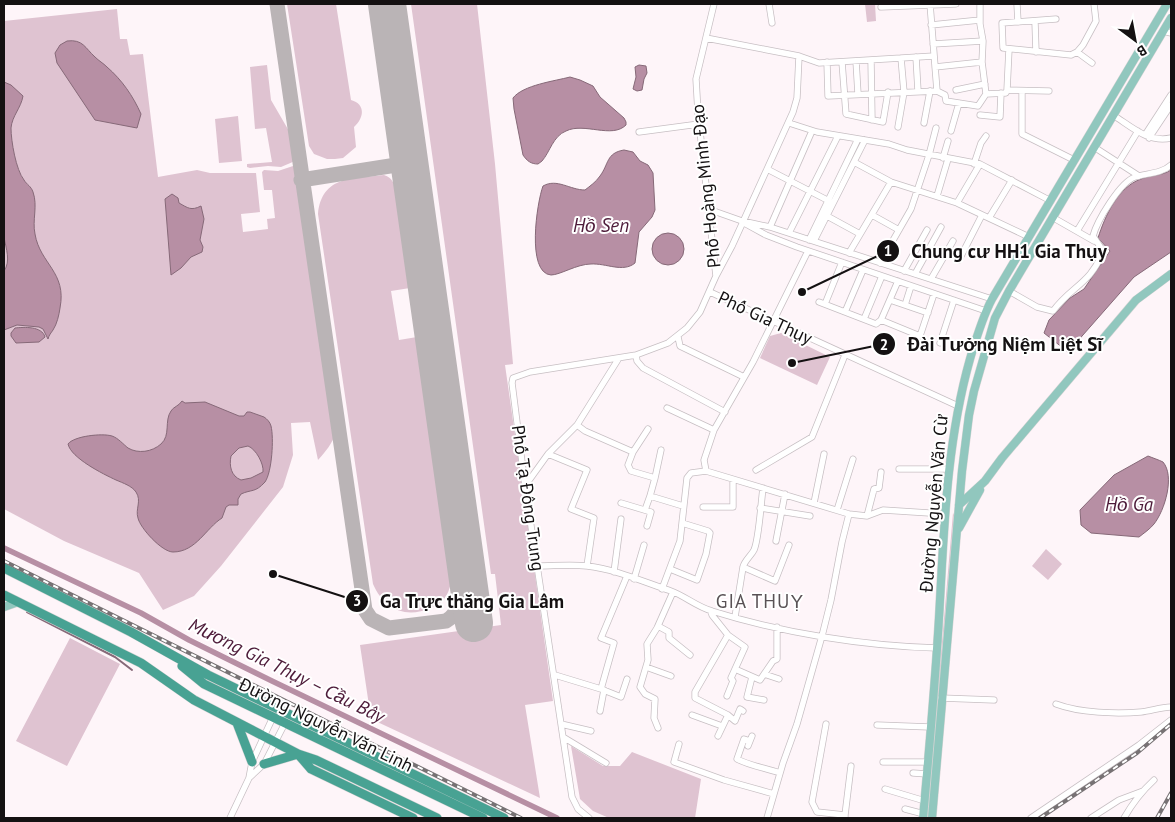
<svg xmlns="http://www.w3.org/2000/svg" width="1175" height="822" viewBox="0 0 1175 822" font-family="'PT Sans',sans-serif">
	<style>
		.green { fill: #dfc3d1 }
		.water { fill: #b78fa4; stroke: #866978; fill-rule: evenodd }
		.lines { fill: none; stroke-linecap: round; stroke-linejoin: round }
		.stream { stroke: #866978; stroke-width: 2 }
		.canal { stroke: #b78fa4; stroke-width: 5.5 }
		.taxiway { stroke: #bab4b6; stroke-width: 15 }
		.runway { stroke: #bab4b6; stroke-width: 38 }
		.minor-casing { stroke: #c7bfc3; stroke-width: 7 }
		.major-casing { stroke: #d5d4d4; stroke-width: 9 }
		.highway-casing { stroke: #d5d4d4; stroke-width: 10 }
		.minor { stroke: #fff; stroke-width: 5.5 }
		.major { stroke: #91c7be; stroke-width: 8 }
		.highway { stroke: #48a293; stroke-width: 9 }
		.rail-casing { stroke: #777274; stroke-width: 4 }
		.rail { stroke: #fff; stroke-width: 2; stroke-dasharray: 5.5; stroke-linecap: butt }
		.labels { text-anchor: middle; stroke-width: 4; stroke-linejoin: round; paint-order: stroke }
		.street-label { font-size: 18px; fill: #141112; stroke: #fff }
		.water-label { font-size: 19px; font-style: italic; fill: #4d1b39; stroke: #fff }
		.neighbourhood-label { font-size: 19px; letter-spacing: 1px; fill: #595255; stroke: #fff }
		.leader { fill: none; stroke: #141112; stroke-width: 2 }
		.callout-dot { fill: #141112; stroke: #fff; stroke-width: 2 }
		.mark-label { font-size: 15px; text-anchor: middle; font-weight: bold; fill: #fff }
		.callout-label { font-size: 19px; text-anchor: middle; font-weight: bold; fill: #141112; stroke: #fff; stroke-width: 4; stroke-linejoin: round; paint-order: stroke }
	</style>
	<rect width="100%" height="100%" fill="#fef5f9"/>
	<path class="green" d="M287,4h49l15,96c15,4 13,18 3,27l2,20 -13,11 -8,1h-8l-13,-5 -5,-8z
		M411,4h66l18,160 18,200 -8,1 48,336 -28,4 15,93 -169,-79 -11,-74 141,-20 -6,-51h-4z
		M865,4h10l1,17 -9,1z
		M117,9l3,30h7l3,16 13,-1 15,123 39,-7 13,3h46l4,39 -19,2 2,18 25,-3 -1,-10 8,-1 -3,-28h-8l-2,-18 2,-2 14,1 18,-6 40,267c-4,12 -10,19 -18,28l-8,-38 -19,1 2,32 -10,32 -62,79 -27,30 -31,14 -24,-37 -75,-32 -60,-32v-488z
		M267,65l4,35 18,31 3,9 3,21 -14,6 -13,-1 -18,2 -3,-1v-3l25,-2 -6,-34 -11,1 -5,-62z
		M238,116l4,45 -23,2 -4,-44z
		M384,175c9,3 10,9 13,17l13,96 -19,3 8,49 18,-3 34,245c-3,14 -7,20 -20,26 -26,11 -47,1 -58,-24l-55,-370c4,-39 35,-35 66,-39z
		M781,333l49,24 -13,28 -57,-27 10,-22z
		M953,513l1,2 -26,303h-1z
		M1046,549l16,15 -14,16 -16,-14z
		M70,638l50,26 -53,102 -51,-25z
		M571,746l32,20h17l12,-14 69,27 -6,39h-86l-16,-7 -13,-12z"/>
	<path class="water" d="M67,41c16,-2 18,7 28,16 4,4 8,6 12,10 15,13 26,29 34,47l-4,14 -42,-8 -38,-57 -2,-10 5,-8z
		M639,65l7,1 1,7 -3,6 -2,11 -5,1 -4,-2 3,-12 -1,-10z
		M570,77l10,3 13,6 7,11 24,21 2,4v3c-14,14 -42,-3 -60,6 -13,5 -16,21 -24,30l-4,3c-7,0 -11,-3 -15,-9l-9,-46 -1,-11c10,-13 42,-17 57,-21z
		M4,82l7,3 12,11c-2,12 -11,20 -12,32 0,13 5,42 13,52 3,5 7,6 9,12 5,14 -1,28 2,42 5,30 32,38 25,74 -1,7 -3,16 -7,22 -2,3 -4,5 -5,9l-5,-10 -4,-2 -22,-2 -13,5v-59c7,-10 2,-22 0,-34z
		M624,150l9,2 7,9 8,4 5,8 2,37 -3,7 -13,15 -4,31c-12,10 -29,0 -44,1 -14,0 -31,11 -40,11 -25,-2 -14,-73 -8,-89 14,-8 27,4 42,4 5,-4 11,-8 15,-14 9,-12 6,-23 24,-26z
		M1171,170v82l-37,25 -66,75 -24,-19 5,-13 21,-22 14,-9 26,-38 -12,-13c7,-22 20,-51 43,-59 10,-4 21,-3 30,-9z
		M172,194l6,4 1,5c9,5 12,8 22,3l3,13 -4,21 3,7 -1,5 -11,5 -10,11 -10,7 -6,-76z
		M652 249a16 16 0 1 1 32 0a16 16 0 1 1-32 0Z
		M15,328c9,-1 27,-2 30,9l-6,5 -23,1 -5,-7v-3z
		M182,401l3,2 20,-1 34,14h5l3,-4h3l14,5c3,2 6,5 7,9 3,12 1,46 -6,56 -10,11 -13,7 -24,12l-3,5v6h-9l-3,2 -4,11c-16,10 -26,34 -49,34 -11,0 -33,-24 -35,-34 -3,-9 4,-17 -2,-26 -4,-6 -13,-9 -20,-12 -13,-6 -45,-22 -48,-36 6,-8 34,-11 44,-8 6,2 11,8 16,12 10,6 24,4 33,-4 10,-9 3,-23 10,-33 2,-4 8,-5 11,-10zM248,446c8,3 16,18 15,26l-12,6 -10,2c-10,-4 -12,-14 -10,-24l8,-8z
		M1148,456c5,2 11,4 15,6 12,14 2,48 -9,62 -4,5 -10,9 -15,13l-48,-4 -10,-8 -1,-15 34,-35z"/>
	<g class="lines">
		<path class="stream" d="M27,612l88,45 17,13"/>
		<path class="canal" d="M4,548l137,65 48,27 83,41 285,137"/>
		<path class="taxiway" d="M277,4l88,606 6,9 18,9 57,-7c17,-10 17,-33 21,-50
			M301,180l108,-17"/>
		<path class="runway" d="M387,4l87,619"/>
		<defs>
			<path id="minor" d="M769,4l3,19
				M930,4l7,87
				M1017,4l1,18
				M881,7l75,-3
				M1056,19l-54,4 1,25 68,7 6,-3 6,-7 13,-24 -2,-17
				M1035,22l1,30
				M931,25l49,-5
				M1163,31l8,2
				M706,38l93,18 20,7 115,-7
				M933,44l50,-3
				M1077,52l15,11
				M916,57l2,34
				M871,60l1,60
				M856,61l2,33
				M827,62l1,34 109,-5 8,4 1,6 32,5 8,-12 -4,-32 1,-21 -3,-17v-20
				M842,62l4,52 37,8 5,-30
				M935,67l47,-5
				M956,90l29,-6
				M1007,90l2,-41
				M1022,91v43l52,26
				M986,94l20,-1 1,-3 42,1
				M980,115l20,2 1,-24
				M1113,115c19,12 35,28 58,23
				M789,123l28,9 72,12 18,6 73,14 71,37
				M924,123l6,-32
				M898,127l6,-35 -3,-34
				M951,131l8,-28
				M639,132l60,-8
				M1145,135l26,-40
				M1149,138l22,-33
				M1094,147l45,29
				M943,158l5,-17
				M854,162l37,20 66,21 72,34
				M974,164l7,-21 5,-7
				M767,169l64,33
				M937,196l11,-37
				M957,203l23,-39
				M708,209l34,12 28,6 222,72
				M872,215l27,15
				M827,216l33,18
				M1052,217l42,24
				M989,218l23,-38
				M746,224l20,11 31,12 189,64
				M770,227l42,-96
				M1077,231l61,-100
				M789,233l49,-97
				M809,240l49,-101
				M814,241l51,-101
				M849,253l42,-71
				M959,260l23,-45
				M880,263l31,-54 18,-54 7,-27
				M904,271l23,-41
				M915,274l26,-47
				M716,276l16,-30 61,-134 4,-14 2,-42
				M931,279l22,-38
				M1009,291l28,16 16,4c18,-25 38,-27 50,-60l-10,-15c4,-15 27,-54 42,-59 12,-4 26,-3 36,-12
				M710,292l248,114
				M890,300l38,13
				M819,302l57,22 5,-4 39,16 14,-42
				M825,304l17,-42
				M905,305l6,-19
				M845,312l18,-42
				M864,319l18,-43
				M881,320l17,-39
				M678,337l2,9 64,31
				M940,343l14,-43
				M636,355l1,6 6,7 82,44
				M667,408l47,22
				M577,425l8,6 48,21 -5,13 3,6 24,7 -5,18 33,10
				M633,452l15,-23
				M548,454l39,16 -16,39 23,9 -7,48
				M899,469h50
				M756,470l56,-33 33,-82
				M706,471l-2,-11 10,-30 39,-68 55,-111
				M655,478l6,-28
				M525,486l23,-32 29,-29 42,-67
				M621,503l30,9 -4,14
				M814,503l10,-49
				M703,507h30v-27
				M760,508l50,8
				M645,510l5,-14
				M837,510l16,-51
				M867,516l7,-27 5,-1 2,-16
				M776,541l9,-47
				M537,566c16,0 34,-2 50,0 28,3 57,16 84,25 14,5 26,16 41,20 70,22 152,35 225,37
				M743,567l32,14 14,-36
				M670,569l27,11 9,-26 4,-21 -2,-2 -26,-8
				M614,572l7,-53
				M634,579l10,-34
				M662,589l18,-48 7,-63 4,-5 15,-2 143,43 18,2 16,-6 62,4
				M711,611l1,4 16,20 -33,57v6l33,17 -10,21
				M735,617l8,-50c2,-7 8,-11 11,-17 5,-11 7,-48 9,-62
				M658,626l11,6v6l21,17
				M646,667l25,9
				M735,669l25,11 13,-19 4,-2v-32
				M764,674l15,5
				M555,675l46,14 20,8 6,-18
				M752,677l-5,20 17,3
				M601,689l13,-46 -13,-5 26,-62
				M727,696l6,-15 -2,-3 14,-31 -17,-12
				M941,698l53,2
				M1056,704c24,9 60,10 85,8 10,-1 20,-5 30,-5
				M600,711l4,-21
				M692,715l30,11
				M728,715l7,6 5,-12 3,2
				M561,724l30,7
				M826,724l-14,78 5,10 28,3v3
				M877,725l53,2
				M658,728l-4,-10 1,-19 -10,-5 -5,-7 8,-27 -1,-16 10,-16 16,-36
				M563,737l43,26
				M750,741l-6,-2 -7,20c13,7 29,9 43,14
				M679,744l-5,18 50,18 50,14
				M748,746l4,-10
				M883,762h45
				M913,773l14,1
				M249,778l15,-14 21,-41
				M885,789l40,12
				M905,809l19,5
				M845,815l6,-49
				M230,818l19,-40 3,-16 21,-45
				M589,818l-11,-9 -6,-12 -47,-311 -13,-103 1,-5 17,-6 106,-17 32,-12 19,-15 13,-16 16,-36 -18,-163 -2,-34 18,-75
				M767,818l16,-55 14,-39 25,-88 9,-36 11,-58 7,-28
				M1031,818l108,-73 32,-25
				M1091,818l28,-18 24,-9
				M1124,818c8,-14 18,-27 30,-38"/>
			<path id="major" d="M959,505l26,-24 17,-23 134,-158 35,-26
				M959,528l21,-38
				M4,607l14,-5
				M923,818c6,-66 12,-133 16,-200 5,-87 7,-174 31,-259 6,-20 12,-41 22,-60l175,-295
				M932,818l30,-347 7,-56 5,-24 21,-73 14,-27 162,-273"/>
			<path id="highway" d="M4,568l127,64 77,43 296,143
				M4,595l137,68 53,37 104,54 13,15 102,49
				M182,666l22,18 279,134
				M237,723l15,39
				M264,764l34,-10 18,6 121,58"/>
		</defs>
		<use href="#minor" class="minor-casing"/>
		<use href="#major" class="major-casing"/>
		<use href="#highway" class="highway-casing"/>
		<use href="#minor" class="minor"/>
		<use href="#major" class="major"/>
		<use href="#highway" class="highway"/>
		<defs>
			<path id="rail" d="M4,561l517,257
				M1040,818l97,-65 34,-29
				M1157,818l14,-25"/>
		</defs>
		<use href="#rail" class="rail-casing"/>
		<use href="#rail" class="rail"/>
	</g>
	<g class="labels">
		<g class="street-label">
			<text transform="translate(706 186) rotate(-96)" y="6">Phố Hoàng Minh Đạo</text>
			<text transform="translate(765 318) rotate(25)" y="6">Phố Gia Thụy</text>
			<text transform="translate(528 498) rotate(82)" y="6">Phố Tạ Đông Trung</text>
			<text transform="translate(934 503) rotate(-85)" y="6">Đường Nguyễn Văn Cừ</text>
			<text transform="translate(326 725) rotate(26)" y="6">Đường Nguyễn Văn Linh</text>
		</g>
		<g class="water-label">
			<text x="601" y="232">Hồ Sen</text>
			<text x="1129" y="511">Hồ Ga</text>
			<text transform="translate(287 670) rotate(26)" y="7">Mương Gia Thụy – Cầu Bây</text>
		</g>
		<g class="neighbourhood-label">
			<text x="760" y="608">GIA THUỴ</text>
		</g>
	</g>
	<path class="leader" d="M802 292L888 251M792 363L884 344M273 574L357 601"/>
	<g class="callout-dot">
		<circle cx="802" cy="292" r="5"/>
		<circle cx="792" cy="363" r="5"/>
		<circle cx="273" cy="574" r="5"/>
		<circle cx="888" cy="251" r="12"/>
		<circle cx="884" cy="344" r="12"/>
		<circle cx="357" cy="601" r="12"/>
	</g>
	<g class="mark-label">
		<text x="888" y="256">1</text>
		<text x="884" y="350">2</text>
		<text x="357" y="606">3</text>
	</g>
	<g class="callout-label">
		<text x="1009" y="258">Chung cư HH1 Gia Thụy</text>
		<text x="1005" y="351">Đài Tưởng Niệm Liệt Sĩ</text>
		<text x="472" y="608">Ga Trực thăng Gia Lâm</text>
	</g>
	<rect width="1175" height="822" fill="none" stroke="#141112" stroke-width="10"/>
	<g transform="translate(1135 40) rotate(148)" stroke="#ffffff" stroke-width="4" paint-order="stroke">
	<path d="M0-4L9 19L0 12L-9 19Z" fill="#141112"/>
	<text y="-8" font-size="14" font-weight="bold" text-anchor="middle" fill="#141112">B</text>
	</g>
</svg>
